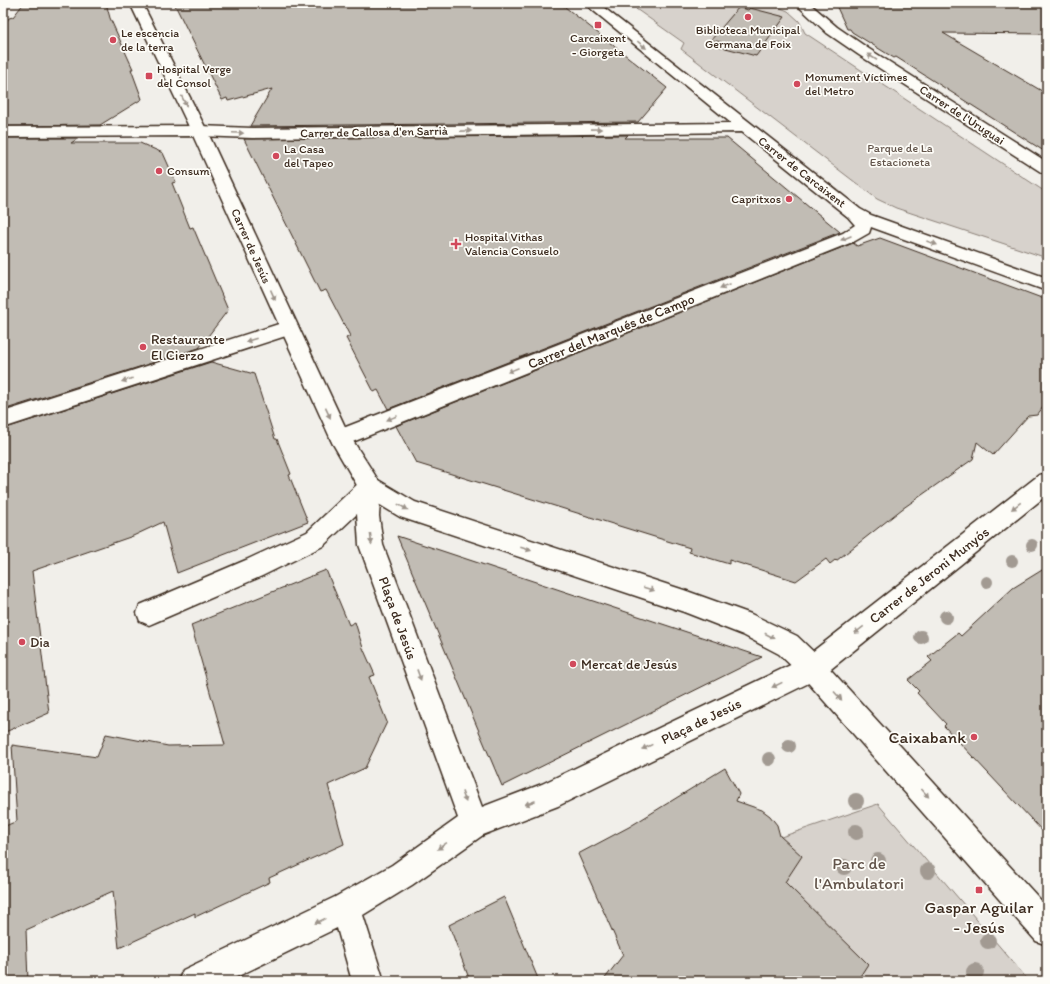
<svg xmlns="http://www.w3.org/2000/svg" width="1050" height="984" viewBox="0 0 1050 984" font-family="Itim,sans-serif">
	<style>
		.green { fill: #d7d2cc; stroke: #897e75 }
		.building { fill: #c1bcb4; stroke: #3b2a1e }
		.lines { fill: none; stroke-linecap: round; stroke-linejoin: round }
		.minor-casing { stroke: #3b2a1e; stroke-width: 3 }
		.major-casing { stroke: #3b2a1e; stroke-width: 3 }
		.minor { fill: #fdfcf7; fill-rule: evenodd }
		.major { fill: #fdfcf7; fill-rule: evenodd }
		.tree { fill: #a29a92 }
		.oneway { fill: #9c938a }
		.poi-dot { fill: #d1495b; stroke: #fdfcf7; stroke-width: 1.5 }
		.labels { text-anchor: middle; stroke-width: 3.5; stroke-linejoin: round; paint-order: stroke }
		.far-poi-label { font-size: 12px; fill: #3b2a1e; stroke: #fdfcf7; text-anchor: start }
		.far-street-label { font-size: 12px; fill: #3b2a1e; stroke: #fdfcf7 }
		.far-park-label { font-size: 12px; fill: #62544a; stroke: #fdfcf7 }
		.street-label { font-size: 14px; fill: #3b2a1e; stroke: #fdfcf7 }
		.poi-label { font-size: 14px; fill: #3b2a1e; stroke: #fdfcf7; text-anchor: start }
		.near-poi-label { font-size: 17px; fill: #3b2a1e; stroke: #fdfcf7; text-anchor: end }
		.near-park-label { font-size: 17px; fill: #62544a; stroke: #fdfcf7 }
	</style>
	<rect width="100%" height="100%" fill="#f1efea"/>
	<filter id="ink" filterUnits="userSpaceOnUse"><feTurbulence type="fractalNoise" baseFrequency=".025" numOctaves="2"/><feDisplacementMap in="SourceGraphic" scale="8" xChannelSelector="R" yChannelSelector="G"/><feConvolveMatrix kernelMatrix="1 2 1 2 8 2 1 2 1" color-interpolation-filters="sRGB"/></filter>
	<g filter="url(#ink)">
		<path class="green" d="M682,3h86l20,8 11,10 6,12 242,160v65l-151,-50 -19,-9 -196,-150 3,-6 -48,-34c4,-4 37,-4 46,-6z
			M878,804l151,177h-172l10,-17 -82,-82 -4,-45z"/>
		<path class="building" d="M24,3h82l4,15 23,51h-2l11,30 -42,26 -97,1v-100l6,-8 4,-1z
			M174,3h386l107,85 -29,34 -388,4 22,-37 -44,12 -1,-3 -5,2z
			M835,3h212v31l-104,-1 104,61v59l-151,-96 -2,1 -42,-26 -2,-3h-3z
			M739,7l9,3 2,-2 35,9 -29,39 -38,-10 3,-4 -10,-2z
			M628,135l-3,3h102l113,94 -452,177 -10,-19 -4,2 -28,-54 4,-2 -24,-46 -6,2 -76,-153z
			M3,138h76l-8,5h69l23,10 13,29 -4,1 18,45 3,-1 35,83 -29,38 -196,62z
			M880,238l167,62v102l-10,13 -9,1 -35,39 -16,-13 -4,17 -71,50 -66,52 -1,-1 -5,4 -4,-5 -30,22 -67,-21v4l-40,-12 1,-4 -274,-85 -20,-37 457,-183 4,3z
			M211,362l43,12 21,65h2l14,35 -2,1 19,47 -131,51 -14,-51 -30,14 -101,35 17,142 -46,20v-304z
			M397,536l365,121 -260,129z
			M1047,567v269l-103,-110 2,-2 -29,-31 2,-2 -11,-11 24,-19 -4,-4 30,-24 3,3 52,-48z
			M326,570l23,55 6,-3 8,26 12,27 -6,2 18,45 -22,46 -37,17 16,59 -75,34 1,4 -75,35v-4l-76,35 -6,-57 -87,39 2,51h-25v-154l14,-6 -5,-76 85,12 9,-23 62,12 57,-1 -34,-120z
			M725,768l14,26 -3,7 26,9 8,6 7,9 3,11 22,20 -17,26 83,82 -11,17h-254l20,-26 -45,-101 51,-27z
			M504,897l35,84h-69l-21,-56z"/>
		<g class="lines">
			<defs>
				<path id="minor" d="M584,3h14l262,206 11,6 176,63v13l-176,-64 -2,6 -14,8 -515,206 -7,-3 -3,-6 3,-6 510,-199 12,-8 -7,-8 -106,-85 -490,6 -53,-2 -196,1v-10l196,-1 53,2 479,-5z
					M795,3h14l28,24 32,22 178,113v12l-6,-2 -182,-117 -32,-22z
					M288,321l7,2 2,5 -2,5 -292,95v-16z
					M1047,473v22l-226,182 -263,129 -75,29 -71,50 -49,30 21,66h-32l-15,-53 -109,53h-50l5,-11 152,-73 57,-32 66,-47 -99,-273 -2,-31 -34,32 -61,30 -104,45 -9,4 -9,-4 -3,-8 3,-8 106,-45 61,-28 55,-52 8,-2 8,2 3,7 -2,29 4,29 99,262 60,-23 261,-125 236,-184z"/>
				<path id="major" d="M130,3h12l65,128 141,302 30,47 37,22 269,88 67,24 46,22 24,23 226,248v38l-11,-4 -233,-264 -24,-23 -36,-19 -59,-23 -284,-95 -38,-23 -29,-50 -142,-313z"/>
			</defs>
			<use href="#minor" class="minor-casing"/>
			<use href="#major" class="major-casing"/>
			<use href="#minor" class="minor"/>
			<use href="#major" class="major"/>
		</g>
		<g class="tree">
			<circle cx="1032" cy="545" r="6"/>
			<circle cx="1012" cy="561" r="6"/>
			<circle cx="987" cy="582" r="6"/>
			<circle cx="946" cy="617" r="7"/>
			<circle cx="921" cy="637" r="7"/>
			<circle cx="789" cy="746" r="7"/>
			<circle cx="769" cy="759" r="7"/>
			<circle cx="856" cy="801" r="8"/>
			<circle cx="856" cy="832" r="8"/>
			<circle cx="878" cy="861" r="8"/>
			<circle cx="844" cy="867" r="8"/>
			<circle cx="928" cy="871" r="8"/>
			<circle cx="988" cy="941" r="8"/>
			<circle cx="975" cy="972" r="9"/>
		</g>
		<defs><path id="oneway-solid" d="M-6-.8H1V-3.2L6.5 0L1 3.2V.8H-6Z"/></defs>
		<g class="oneway">
			<use href="#oneway-solid" transform="translate(642 45) rotate(39)"/>
			<use href="#oneway-solid" transform="translate(872 57) rotate(-147)"/>
			<use href="#oneway-solid" transform="translate(184 101) rotate(64)"/>
			<use href="#oneway-solid" transform="translate(596 129) rotate(-1)"/>
			<use href="#oneway-solid" transform="translate(466 131) rotate(-1)"/>
			<use href="#oneway-solid" transform="translate(238 133) rotate(2)"/>
			<use href="#oneway-solid" transform="translate(846 238) rotate(157)"/>
			<use href="#oneway-solid" transform="translate(932 243) rotate(20)"/>
			<use href="#oneway-solid" transform="translate(725 286) rotate(158)"/>
			<use href="#oneway-solid" transform="translate(273 295) rotate(66)"/>
			<use href="#oneway-solid" transform="translate(251 340) rotate(162)"/>
			<use href="#oneway-solid" transform="translate(513 370) rotate(158)"/>
			<use href="#oneway-solid" transform="translate(127 380) rotate(162)"/>
			<use href="#oneway-solid" transform="translate(328 413) rotate(65)"/>
			<use href="#oneway-solid" transform="translate(392 418) rotate(158)"/>
			<use href="#oneway-solid" transform="translate(1016 506) rotate(142)"/>
			<use href="#oneway-solid" transform="translate(403 507) rotate(29)"/>
			<use href="#oneway-solid" transform="translate(371 539) rotate(84)"/>
			<use href="#oneway-solid" transform="translate(526 549) rotate(18)"/>
			<use href="#oneway-solid" transform="translate(649 589) rotate(18)"/>
			<use href="#oneway-solid" transform="translate(859 630) rotate(142)"/>
			<use href="#oneway-solid" transform="translate(770 636) rotate(28)"/>
			<use href="#oneway-solid" transform="translate(419 675) rotate(70)"/>
			<use href="#oneway-solid" transform="translate(777 685) rotate(154)"/>
			<use href="#oneway-solid" transform="translate(838 696) rotate(48)"/>
			<use href="#oneway-solid" transform="translate(647 747) rotate(154)"/>
			<use href="#oneway-solid" transform="translate(925 793) rotate(48)"/>
			<use href="#oneway-solid" transform="translate(464 797) rotate(70)"/>
			<use href="#oneway-solid" transform="translate(530 803) rotate(159)"/>
			<use href="#oneway-solid" transform="translate(442 846) rotate(145)"/>
			<use href="#oneway-solid" transform="translate(320 921) rotate(154)"/>
		</g>
	</g>
	<g class="poi-dot">
		<circle cx="748" cy="17" r="4"/>
		<rect x="594" y="21" width="8" height="8" rx="2"/>
		<circle cx="113" cy="40" r="4"/>
		<rect x="145" y="72" width="8" height="8" rx="2"/>
		<circle cx="797" cy="84" r="4"/>
		<circle cx="276" cy="156" r="4"/>
		<circle cx="159" cy="171" r="4"/>
		<circle cx="789" cy="199" r="4"/>
		<path d="M454 238h4v4h4v4h-4v4h-4v-4h-4v-4h4z"/>
		<circle cx="143" cy="347" r="4"/>
		<circle cx="22" cy="642" r="4"/>
		<circle cx="573" cy="664" r="4"/>
		<circle cx="974" cy="737" r="4"/>
		<rect x="975" y="886" width="8" height="8" rx="2"/>
	</g>
	<g class="labels">
		<g class="far-poi-label">
			<text x="748" y="34" text-anchor="middle">Biblioteca Municipal<tspan x="748" dy="14">Germana de Foix</tspan></text>
			<text x="121" y="37">Le escencia<tspan x="121" dy="14">de la terra</tspan></text>
			<text x="598" y="42" text-anchor="middle">Carcaixent<tspan x="598" dy="14">- Giorgeta</tspan></text>
			<text x="157" y="73">Hospital Verge<tspan x="157" dy="14">del Consol</tspan></text>
			<text x="805" y="81">Monument Víctimes<tspan x="805" dy="14">del Metro</tspan></text>
			<text x="284" y="153">La Casa<tspan x="284" dy="14">del Tapeo</tspan></text>
			<text x="167" y="175">Consum</text>
			<text x="781" y="203" text-anchor="end">Capritxos</text>
			<text x="465" y="241">Hospital Vithas<tspan x="465" dy="14">Valencia Consuelo</tspan></text>
		</g>
		<g class="far-street-label">
			<text transform="translate(962 115) rotate(33)" y="4">Carrer de l'Uruguai</text>
			<text transform="translate(374 132) rotate(-1)" y="4">Carrer de Callosa d'en Sarrià</text>
			<text transform="translate(802 172) rotate(38)" y="4">Carrer de Carcaixent</text>
			<text transform="translate(251 246) rotate(66)" y="4">Carrer de Jesús</text>
		</g>
		<g class="far-park-label">
			<text x="900" y="152">Parque de La<tspan x="900" dy="14">Estacioneta</tspan></text>
		</g>
		<g class="street-label">
			<text transform="translate(611 331) rotate(-22)" y="5">Carrer del Marqués de Campo</text>
			<text transform="translate(929 575) rotate(-38)" y="5">Carrer de Jeroni Munyós</text>
			<text transform="translate(398 618) rotate(70)" y="5">Plaça de Jesús</text>
			<text transform="translate(701 721) rotate(-26)" y="5">Plaça de Jesús</text>
		</g>
		<g class="poi-label">
			<text x="151" y="344">Restaurante<tspan x="151" dy="16">El Cierzo</tspan></text>
			<text x="30" y="647">Dia</text>
			<text x="581" y="669">Mercat de Jesús</text>
		</g>
		<g class="near-poi-label">
			<text x="966" y="743">Caixabank</text>
			<text x="979" y="913" text-anchor="middle">Gaspar Aguilar<tspan x="979" dy="20">- Jesús</tspan></text>
		</g>
		<g class="near-park-label">
			<text x="859" y="869">Parc de<tspan x="859" dy="20">l'Ambulatori</tspan></text>
		</g>
	</g>
	<rect width="1050" height="984" fill="none" stroke="#fdfcf7" stroke-width="16"/>
	<rect x="8" y="8" width="1034" height="968" fill="none" stroke="#3b2a1e" stroke-width="1.5" filter="url(#ink)"/>
</svg>
